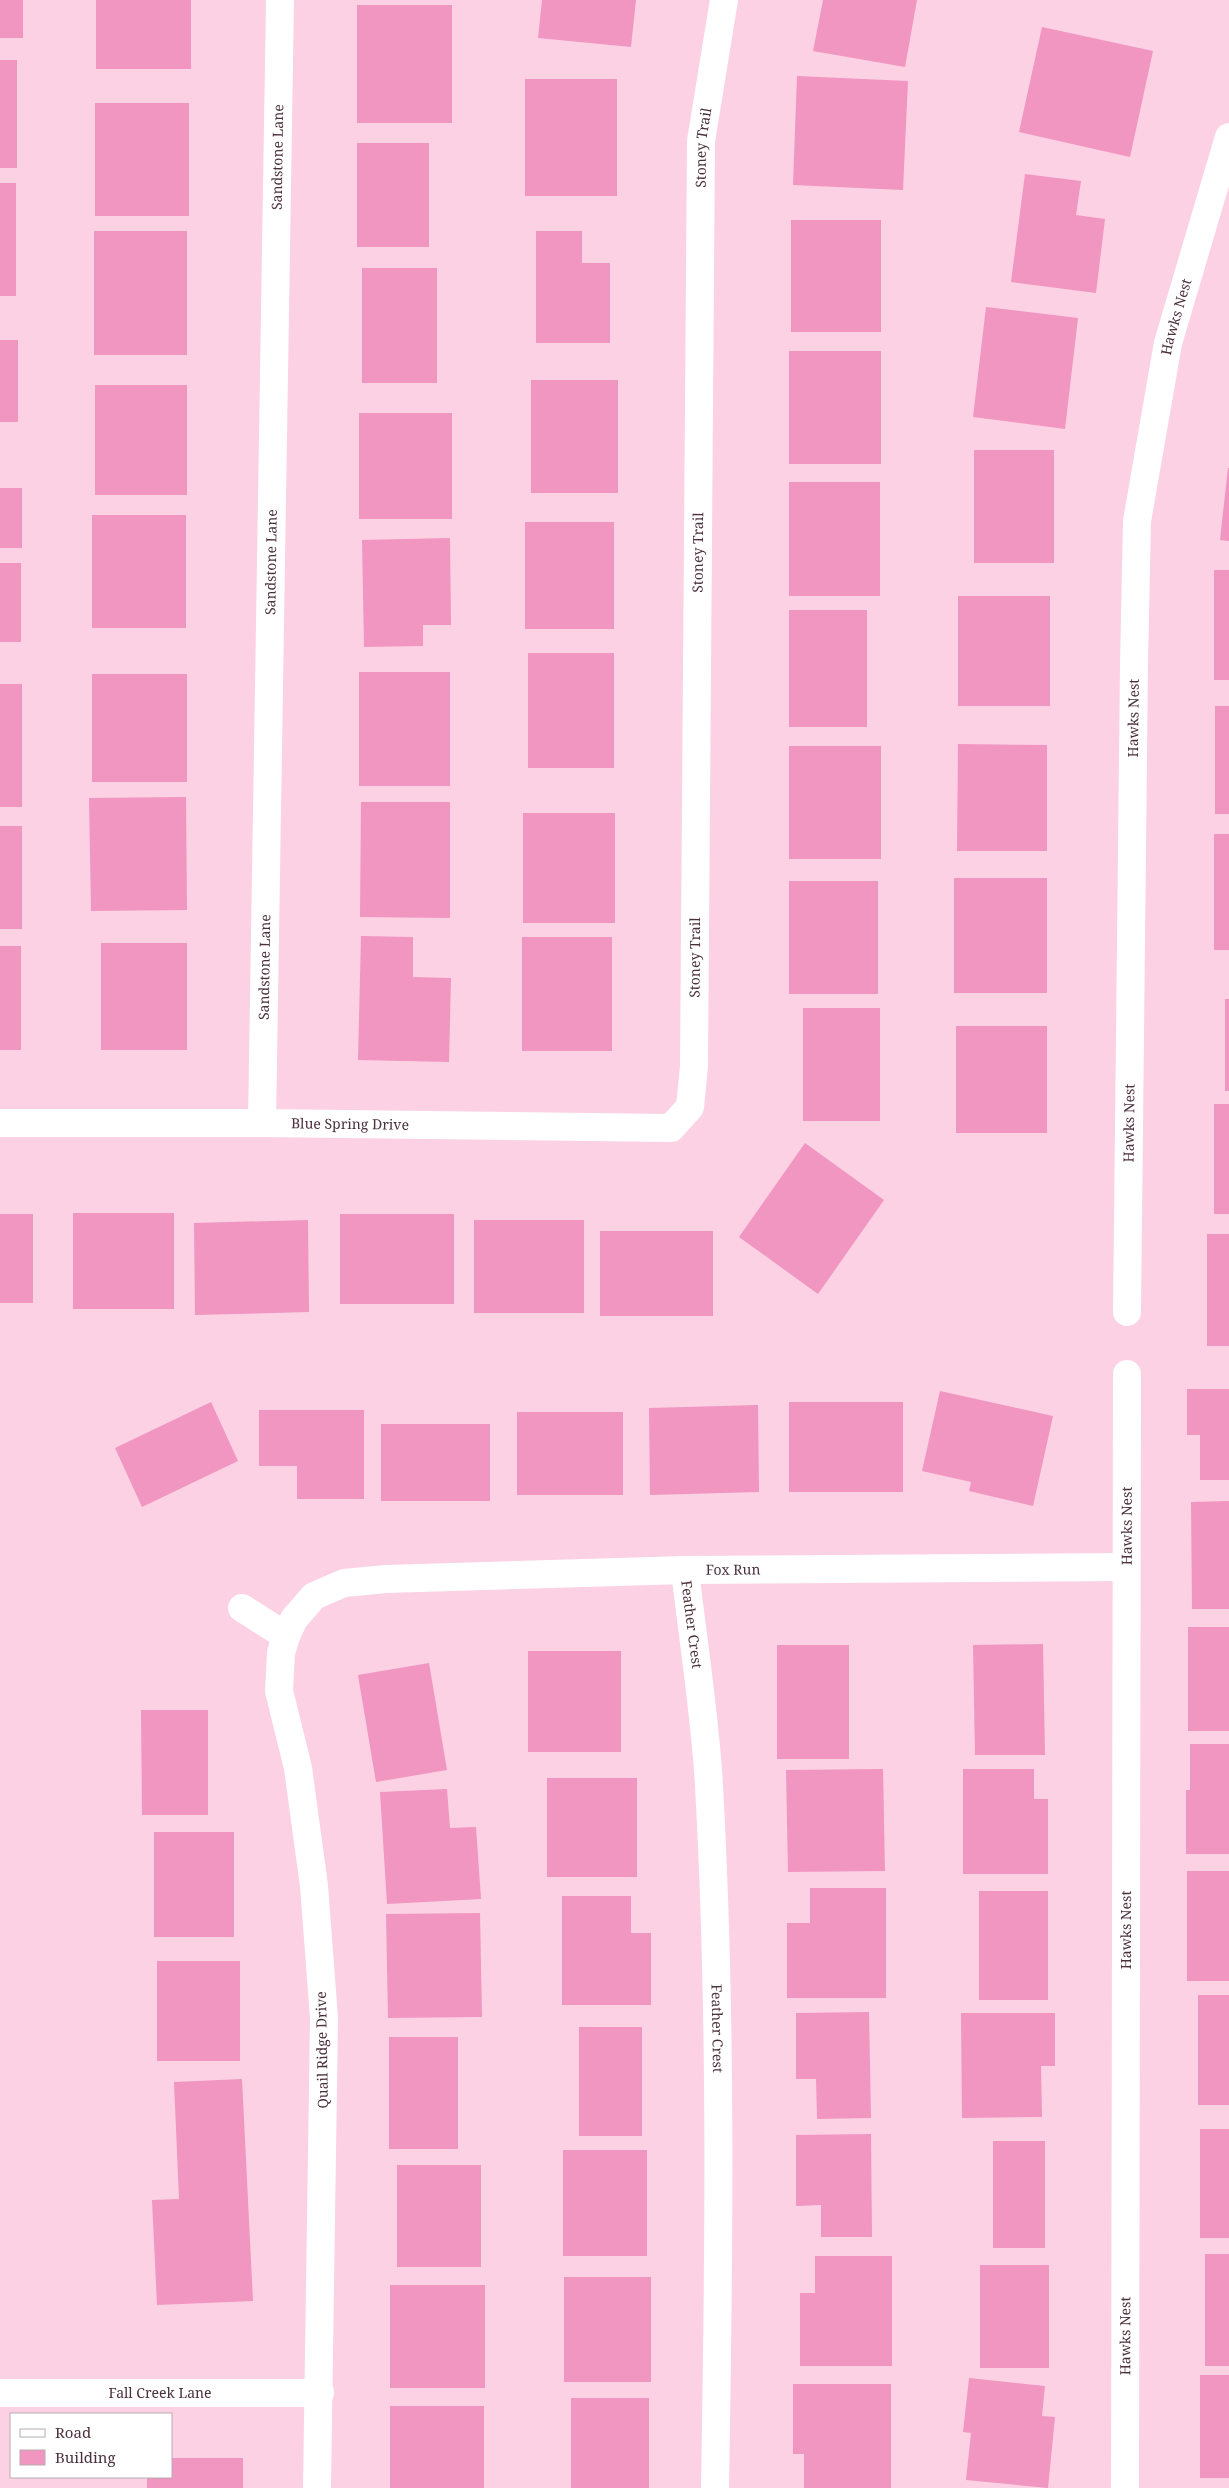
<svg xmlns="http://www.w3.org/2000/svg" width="1229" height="2488" viewBox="0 0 1229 2488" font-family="'Noto Serif',serif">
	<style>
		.building { fill: #f195c1 }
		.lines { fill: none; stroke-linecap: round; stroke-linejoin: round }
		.street { stroke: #fff; stroke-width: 28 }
		.labels { text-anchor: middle; stroke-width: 4; stroke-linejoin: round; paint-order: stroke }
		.street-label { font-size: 14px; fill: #4b303d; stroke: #fff }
	</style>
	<rect width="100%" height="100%" fill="#fcd1e4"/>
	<path class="building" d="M0,0h23v38h-23z
		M96,0h95v69h-95z
		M542,0h94l-5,47 -93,-9z
		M823,0h94l-12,67 -92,-16z
		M357,5h95v118h-95z
		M1042,27l111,24 -23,106 -111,-25z
		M0,60h17v108h-17z
		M797,76l111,5 -5,109 -110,-5z
		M525,79h92v117h-92z
		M95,103h94v113h-94z
		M357,143h72v104h-72z
		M1025,174l56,7 -5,34 29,4 -9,74 -85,-11z
		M0,183h16v113h-16z
		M791,220h90v112h-90z
		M94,231h93v124h-93z
		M536,231h46v32h28v80h-74z
		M362,268h75v115h-75z
		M986,307l92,11 -13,111 -92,-12z
		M0,340h18v82h-18z
		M789,351h92v113h-92z
		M531,380h87v113h-87z
		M95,385h92v110h-92z
		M359,413h93v106h-93z
		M974,450h80v113h-80z
		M1228,468h1v73l-9,-1z
		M789,482h91v114h-91z
		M0,488h22v60h-22z
		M92,515h94v113h-94z
		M525,522h89v107h-89z
		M450,538l1,87h-28v21l-59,1 -2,-107z
		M0,563h21v79h-21z
		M1214,570h15v110h-15z
		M958,596h92v110h-92z
		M789,610h78v117h-78z
		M528,653h86v115h-86z
		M359,672h91v114h-91z
		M92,674h95v108h-95z
		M0,684h22v123h-22z
		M1215,706h14v108h-14z
		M958,744l89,1v106h-90z
		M789,746h92v113h-92z
		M186,797l1,113 -96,1 -2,-113z
		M361,802h89v116l-90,-1z
		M523,813h92v110h-92z
		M0,826h22v103h-22z
		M1214,834h15v116h-15z
		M954,878h93v115h-93z
		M789,881h89v113h-89z
		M361,936l52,1v40l38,1 -2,84 -91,-2z
		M522,937h90v114h-90z
		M101,943h86v107h-86z
		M0,946h21v104h-21z
		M1225,999h4v92h-4z
		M803,1008h77v113h-77z
		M956,1026h91v107h-91z
		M1214,1104h15v110h-15z
		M805,1143l79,57 -66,94 -79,-57z
		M73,1213h101v96h-101z
		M0,1214h33v89h-33z
		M340,1214h114v90h-114z
		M308,1220l1,92 -114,3 -1,-92z
		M474,1220h110v93h-110z
		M600,1231h113v85h-113z
		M1207,1234h22v112h-22z
		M1187,1389h42v91h-29v-45h-13z
		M940,1391l113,25 -20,90 -64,-15 2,-9 -49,-11z
		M211,1402l27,59 -96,46 -27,-59z
		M789,1402h114v90h-114z
		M758,1405l1,87 -109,3 -1,-87z
		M259,1410h105v89h-67v-33h-38z
		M517,1412h106v83h-106z
		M381,1424h109v77h-109z
		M1229,1501v108h-37l-1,-107z
		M1188,1627h41v104h-41z
		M1043,1644l2,111h-70l-2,-110z
		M777,1645h72v114h-72z
		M528,1651h93v101h-93z
		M429,1663l18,107 -71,12 -18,-107z
		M141,1710h67v105h-66z
		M1190,1744h39v110h-43v-64h4z
		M883,1769l2,102 -97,1 -2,-102z
		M963,1769h71v30h14v75h-85z
		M547,1778h90v99h-90z
		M447,1789l3,39 26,-1 5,72 -94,5 -7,-112z
		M154,1832h80v105h-80z
		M1187,1871h42v110h-42z
		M810,1888h76v110h-99v-75h23z
		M979,1891h69v109h-69z
		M562,1896h69v37h20v72h-89z
		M480,1913l2,104 -94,1 -2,-104z
		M157,1961h83v100h-83z
		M1198,1995h31v110h-31z
		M869,2012l2,106 -54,1 -1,-40h-20v-66z
		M961,2013h94v53h-14l1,51 -80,1z
		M579,2027h63v109h-63z
		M389,2037h69v112h-69z
		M242,2079l11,222 -96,4 -5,-105 27,-1 -5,-117z
		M1200,2129h29v109h-29z
		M871,2134l1,103h-51v-32l-25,1v-71z
		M993,2141h52v107h-52z
		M563,2150h84v106h-84z
		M397,2165h84v102h-84z
		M1205,2254h24v112h-24z
		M815,2256h77v110h-92v-73h15z
		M980,2265h69v103h-69z
		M564,2277h87v105h-87z
		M390,2285h95v103h-95z
		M1200,2375h29v103h-29z
		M969,2378l76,8 -3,30 13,1 -7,71 -82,-8 5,-47 -8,-1z
		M793,2384h98v104h-87v-34h-11z
		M571,2398h78v90h-78z
		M390,2406h94v82h-94z
		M171,2458h72v30h-96v-11h24z"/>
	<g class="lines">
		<g class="street">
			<path id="s1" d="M0,1123h262l409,5 19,-21 4,-41 7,-925 23,-141"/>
			<path id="s2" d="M262,1123l18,-1123"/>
			<path id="s3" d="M1127,1312l7,-648 3,-143 31,-178 61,-206"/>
			<path id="s4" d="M685,1570c8,71 20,144 24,216 13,233 10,468 6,702"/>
			<path d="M242,1608l44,28"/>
			<path id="s5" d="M0,2393h320"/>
			<path id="s6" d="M317,2488l7,-470 -10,-132 -16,-118 -19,-77 2,-38 5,-17 8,-17 20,-23 30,-13 42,-4 299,-9 441,-3"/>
			<path id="s7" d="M1125,2488l2,-1114"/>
		</g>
	</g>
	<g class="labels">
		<g class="street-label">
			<text dy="5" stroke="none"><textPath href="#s1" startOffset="1659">Stoney Trail</textPath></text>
			<text dy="5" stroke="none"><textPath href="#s2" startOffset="966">Sandstone Lane</textPath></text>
			<text dy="5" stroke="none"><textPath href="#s3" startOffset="999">Hawks Nest</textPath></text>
			<text dy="5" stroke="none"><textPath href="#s1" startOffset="1254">Stoney Trail</textPath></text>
			<text dy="5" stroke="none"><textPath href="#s2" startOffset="561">Sandstone Lane</textPath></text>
			<text dy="5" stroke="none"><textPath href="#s3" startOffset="594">Hawks Nest</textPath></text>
			<text dy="5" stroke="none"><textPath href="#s1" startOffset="849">Stoney Trail</textPath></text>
			<text dy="5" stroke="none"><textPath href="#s2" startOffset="156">Sandstone Lane</textPath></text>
			<text dy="5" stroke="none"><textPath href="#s3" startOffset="189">Hawks Nest</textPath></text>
			<text dy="5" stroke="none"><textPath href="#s1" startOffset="350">Blue Spring Drive</textPath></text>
			<text dy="5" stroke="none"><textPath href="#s7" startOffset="962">Hawks Nest</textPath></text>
			<text dy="5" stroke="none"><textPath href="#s6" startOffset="1328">Fox Run</textPath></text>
			<text dy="5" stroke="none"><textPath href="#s4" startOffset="55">Feather Crest</textPath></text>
			<text dy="5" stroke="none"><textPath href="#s7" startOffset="558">Hawks Nest</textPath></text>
			<text dy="5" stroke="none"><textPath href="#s4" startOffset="460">Feather Crest</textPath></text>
			<text transform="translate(322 2050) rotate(-91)" y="5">Quail Ridge Drive</text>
			<text dy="5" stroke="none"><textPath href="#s7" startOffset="152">Hawks Nest</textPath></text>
			<text dy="5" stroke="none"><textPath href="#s5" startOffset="160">Fall Creek Lane</textPath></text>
		</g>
	</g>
	<rect x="10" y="2413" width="162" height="65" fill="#ffffff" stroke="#b7acb1"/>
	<rect x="20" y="2429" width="25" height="8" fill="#ffffff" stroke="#b7acb1"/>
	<text x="55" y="2438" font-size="15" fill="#4b303d">Road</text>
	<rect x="20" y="2450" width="25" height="15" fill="#f195c1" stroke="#b7acb1"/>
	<text x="55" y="2463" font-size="15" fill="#4b303d">Building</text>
</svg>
